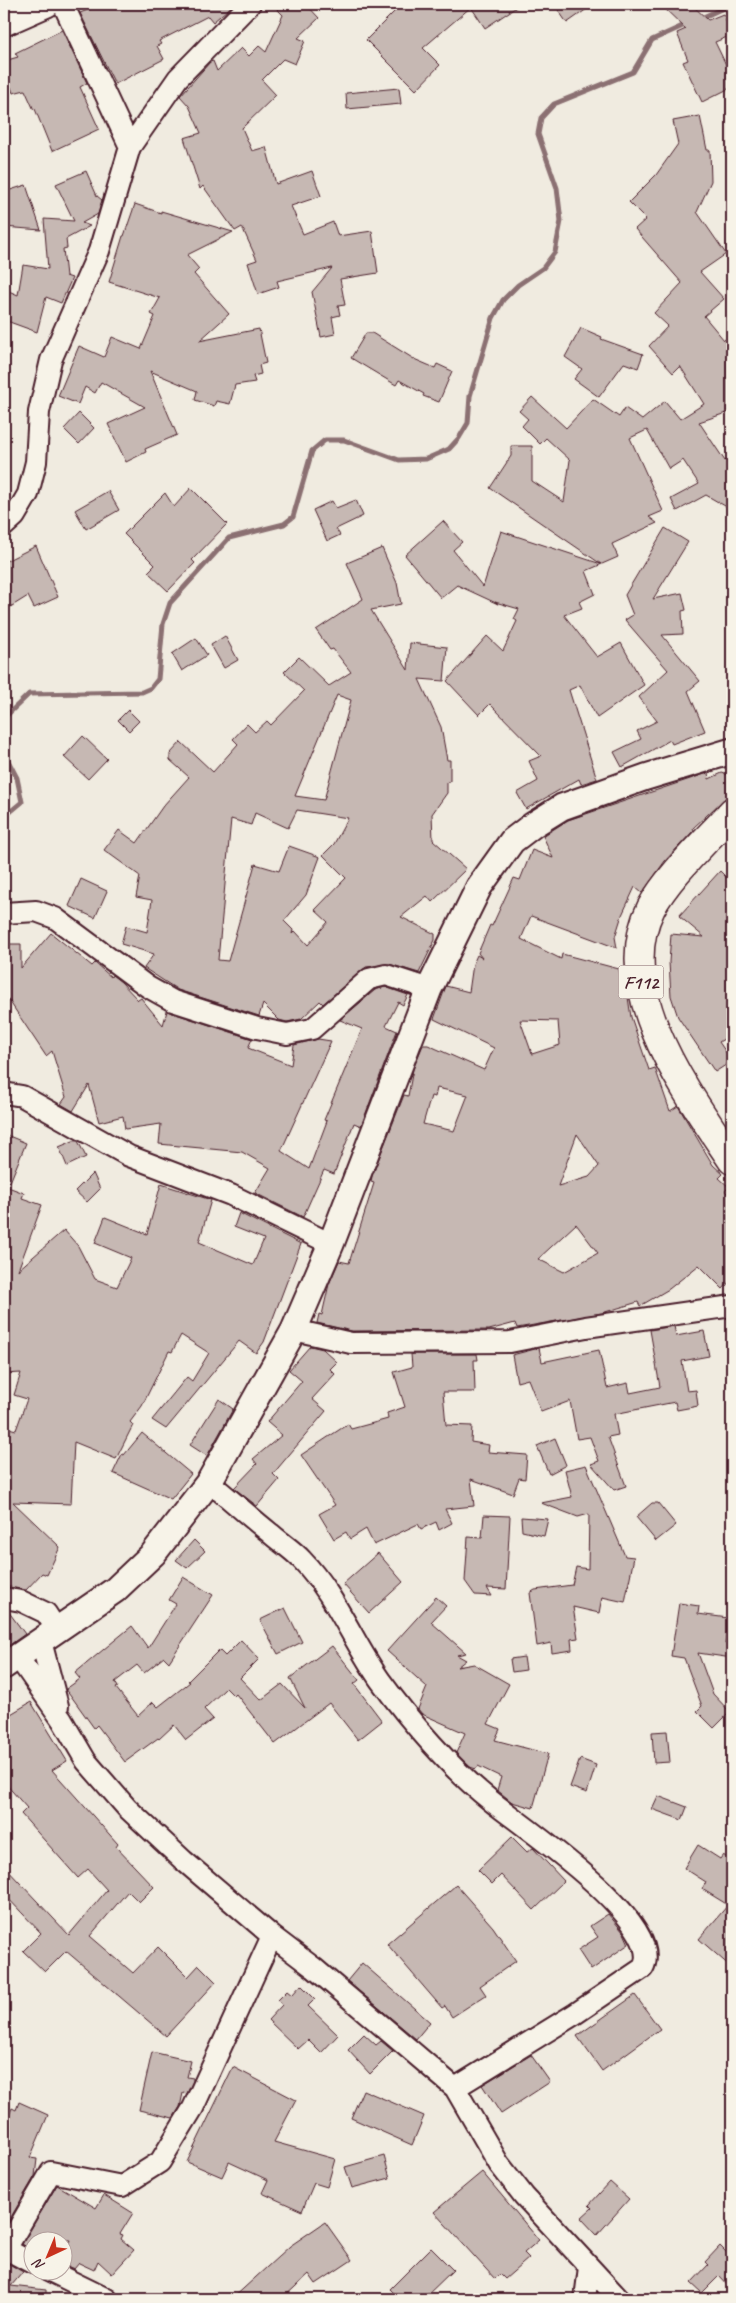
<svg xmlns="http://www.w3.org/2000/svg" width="736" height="2303" viewBox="0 0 736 2303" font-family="Caveat,sans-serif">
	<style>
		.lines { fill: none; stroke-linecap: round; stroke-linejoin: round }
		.stream { stroke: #8b6f72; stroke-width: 5 }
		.building { fill: #c6b8b3; stroke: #4a1f2b; fill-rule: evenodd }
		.minor-casing { stroke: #4a1f2b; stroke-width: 24 }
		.tertiary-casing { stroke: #4a1f2b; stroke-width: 29 }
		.primary-casing { stroke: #4a1f2b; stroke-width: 31 }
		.minor { stroke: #f7f3e8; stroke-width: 20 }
		.tertiary { stroke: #f7f3e8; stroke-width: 25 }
		.primary { stroke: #f7f3e8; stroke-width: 28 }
		.labels { text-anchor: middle; stroke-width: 4; stroke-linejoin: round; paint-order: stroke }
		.shield { fill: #f7f3e8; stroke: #7e5f64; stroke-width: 1 }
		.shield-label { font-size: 19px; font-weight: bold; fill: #4a1f2b }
	</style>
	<rect width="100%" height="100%" fill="#f0ebe0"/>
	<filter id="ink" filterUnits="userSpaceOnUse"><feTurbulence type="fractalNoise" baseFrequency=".02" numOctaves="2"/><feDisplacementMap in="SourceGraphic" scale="10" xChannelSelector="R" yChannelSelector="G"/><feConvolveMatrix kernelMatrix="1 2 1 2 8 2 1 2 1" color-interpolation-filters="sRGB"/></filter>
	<g filter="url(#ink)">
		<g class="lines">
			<path class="stream" d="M699,19l33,-15
				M4,718l25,-24 113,-2 9,-4 7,-9 5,-55 7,-21 59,-65 55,-14 9,-7 19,-66 13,-11h19l55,20 27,-1 23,-10 10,-11 9,-15 2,-27 23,-78 10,-18 15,-15 25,-17 12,-16 6,-31 -4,-33 -19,-54 3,-16 13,-14 79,-32 19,-32 35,-16
				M4,753l13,25 5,24 -18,15"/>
		</g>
		<path class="building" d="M103,4h131l-21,18 -5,-6 -49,25 2,3 -4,2 7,13 -49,25 -35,-71z
			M272,4h34l13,14 -21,20 7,3 -10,23 -12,-5 -21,21 14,15 -34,33 10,23 14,-4 10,37 36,-13 9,25 -30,10 12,28 30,-12 5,14 34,-5 6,42 -38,6 5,26 -7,1 2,9 -8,2 3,17 -14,3 -9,-45 20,-24 -55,13 2,6 -21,7 -10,-31 9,-3 -15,-33 -7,4 -32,-45 -3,3 -16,-51 17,-5 -12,-27 -9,-10 30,-34 3,-1 4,10 24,-23 8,8 10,-10 7,6 17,-37z
			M402,4h119l-36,24 -14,-21 -48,41 17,17 -24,25 -50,-50z
			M554,4h40l-27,19z
			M660,4h31l17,16 15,-6 9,21 -17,7 17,35v10l-30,15 -19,-40 5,-2 -11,-27 9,-4z
			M62,30l25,53 -7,4 19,42 -47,22 -17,-42 -1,1 -9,-20 -12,3 -2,-6 -7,2v-28l14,-4 -3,-4z
			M399,88l2,16 -54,5 -1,-16z
			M700,116l7,34h3l1,31 -14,31 29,42 -26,18 24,27 -20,17 20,24 8,-5v76l-33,11 26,39 7,-7v56l-26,-15 -29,16 -6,-12 28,-15 -16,-24 -14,9 -22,-39 -17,8 33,73 -14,6 8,6 -45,21 6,13 -32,14 9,23 -16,8 3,6 -18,7 33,42 24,-14 23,42 -47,33 -17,-33 -11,5 28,89 -16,5 -2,-5 -53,30 -9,-16 21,-12 -9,-20 12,-5 -51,-52 -11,11 -32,-34 40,-45 16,15 14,-30 -3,-2 5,-10 -24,-7 3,2 -41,-19 -16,13 -36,-43 38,-34 19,21 -9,8 30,37 18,-56 100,33 -111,-76 21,-32v-10h21v35l32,21 6,-42 -24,-22 -6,6 -18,-18 6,-7 -9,-8 13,-14 34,31 27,-29 26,18 6,-9 17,12 23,-19 15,18 24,-15 -24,-38 -7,7 -24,-27 19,-20 -14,-13 28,-30 -47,-54 11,-10 -17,-17 27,-27 22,-31 -5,-23z
			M86,171l11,25 5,4 -4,14 -16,9 8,3 -24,13 1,9 -4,1 3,27 6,2 -11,25 -15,-6 -9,35 -33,-12v-31l14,6 5,-30 25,4 -4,-50 30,2 -18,-37z
			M26,185l15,45 -37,-3v-35z
			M135,204l26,9v-2l72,21 -46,23 12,14 -5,5 35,40 -30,27 60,-12 7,34 -7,2 2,9 -8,2 2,6 -20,3 -5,19 -14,-3 -2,5 -19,-6 2,-9 -47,-20 27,64 -32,14 1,3 -20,10 -18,-38 37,-17 -44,-25 -6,11 -10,-6 -7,17 -20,-8 21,-50 25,11 8,-20 29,12 14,-33 -4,-2 9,-16 -51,-16 14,-46h1z
			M581,328l21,9 -1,2 42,15 -5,14 -14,-5 -25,34 -25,-18 8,-10 -17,-12z
			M366,333h6l42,26 21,9 2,-4 15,7 -13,31 -16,-6 1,-2 -25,-14 -3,5 -45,-27z
			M79,413l15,15 -15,16 -15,-15z
			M191,488l36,36 -35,36 3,3 -27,28 -20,-19 7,-7 -31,-31 41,-41 9,14z
			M108,491l11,19 -33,19 -11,-19z
			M356,500l7,16 -27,13 4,6 -13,6 -14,-31 19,-9 4,7z
			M665,528l23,14 -35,57 29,-6 4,17 -4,1 1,23 -21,1 38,46 -12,10 17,40 -33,13 -2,-4 -48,27 -8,-15 27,-13 -4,-8 20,-10 -18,-24 29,-27 -43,-50 8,-5 -8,-20z
			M36,546l22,51 -24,11 -6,-12 -24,15v-49z
			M382,548l15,35 4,21 -30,6 37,60 2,-27 37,4 -3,34 -25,-2 22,48 6,33h3v21l-3,1v11l-15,21 1,26 33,29 -34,33 -5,-6 -26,21 34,17v6l-16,33 -30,-9 -23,3 -43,37 -3,-3 -19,18 -14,3 -8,-2 -16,-16 -4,12 -81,-26 -34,-22 10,-14 -33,-10 5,-18 21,6 5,-32 -16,-3 4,-21 -36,-26 15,-20 18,13 26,-37 26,-29 -19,-17v-6l11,-12 32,30 25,-28 -5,-5 14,-15 8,8 12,-11 4,4 33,-34 -20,-19 15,-15 30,29 22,-14 -18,-23 -3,1 -14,-20 47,-31 -16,-36zM337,695l14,5 -27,100 -29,-4zM297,810l51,8 -14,26 -11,11 23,23 -31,32 13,12 -20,23 -13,-14 -3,3 1,-4 -9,-9 22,-26 14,-38 -31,-11 -10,25 -24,-7 -27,97 -10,-1 13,-141 20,6 4,-12 33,15z
			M225,636l13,24 -14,8 -13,-23z
			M196,638l11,17 -25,16 -10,-17z
			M128,710l11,11 -10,10 -11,-11z
			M83,736l24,23 -19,20 -24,-22z
			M708,773l1,6 13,-6 10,3v16l-39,36 1,2 -29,31 -23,32 -7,-6 -13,28 -7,22 2,11 -86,-32 -10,23 40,20 1,-5 57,15 1,9h5l6,39 18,53 6,-2 15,43 8,-5 35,59 10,9 -4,4 10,9 -4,4 7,7v81l-9,10 -24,-24 -30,24 -29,17 -2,-4 -36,11 -85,15 -2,-5 -26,7 -137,1 -35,-8 2,-9 3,1 7,-31 10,-23 10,2 25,-80 -3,-1 1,-6 32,-81 4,1 5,-27 10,-24h5l56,25 10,-22 -60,-29 12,-33 23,6 4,-28 4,-9 5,3 -4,-5 12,-28 2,1 22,-48 6,2 12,-30 21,8 -10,-22 25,-16zM520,1020l38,1 2,24 -28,9zM437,1088l31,7 -14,36 -31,-7 8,-28 4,1zM577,1134l22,32 -10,11 -31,9zM576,1224l22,29 -34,19 -26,-13z
			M720,871l12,12v151l-13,8 13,19 -17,11 -37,-55 -7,-21 -2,-34 2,-28 33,3 -25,-21z
			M81,879l26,12 -12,27 -26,-12z
			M51,933l41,33 3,-3 16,14 1,-2 9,7 17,18 3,-2 22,27 4,-14 85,28 -4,9 43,17 3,-20 24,-6 13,2 -50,110 28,18 18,-48 -3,-1 38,-91 -22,-9 35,-30 10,-3 23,8 -5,10 -5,-3 -12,24 11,5 -36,95 -7,-3 -20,51 -10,-4 -21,47 -48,-24 15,-25 -28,-16 -83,-8 2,-20 -36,5 -2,-13 -24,6 -10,-37 -16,26 -12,-7 5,-7 -14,-46 -6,5 -42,-63v-49h17v24z
			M4,1134l22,9 -18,44 16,6 -2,5 20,7 -24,65 46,-40 14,16 17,33 22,8 14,-29 -36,-15 10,-26 42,17 14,-50 50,16 -12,42 54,23 11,-26 -30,-12 5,-14 62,31 -37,98 -8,11 -17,-12 -73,88 -14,-9 35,-43 5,4 17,-28 -28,-18 -9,17 -3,-1 -27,55 -12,16 3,3 -17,34 -42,-17 -3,62 -58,-2 47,45 -13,28 -5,-2 -16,17 -22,-4v-156l4,2 1,-4 7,2 11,-31 -13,-4 7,-22 -17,1z
			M73,1141h5l8,16 -19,9 -8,-19z
			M93,1173l7,16 -13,13 -12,-11z
			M674,1326l2,10 28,-5 5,25 -27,5 5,30 9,-1 2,16 -21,4 -2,-8 -61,12 4,21 -10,2 18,49 -12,4 -23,-26 8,-3 -9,-24 -13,2 -7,-38 -29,11 -13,-33 -11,3 -5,-27 27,-7 3,14 57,-12 8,38 21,-5 2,10 30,-6 -10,-57z
			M310,1346l13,3 14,13 -7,7 5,5 -23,25 14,12 -53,63 6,6 -22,26 -23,-18 23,-24 -4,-5 29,-24 -15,-13 35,-41 -13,-11z
			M411,1354h66l1,6h-4l1,32h-32l3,33 26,1 -1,16 18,3 -1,7 39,3 -2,24 -6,-1 -6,16 -42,-15 3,27 -29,3 7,14 -13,7 -3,-8 -15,7 -3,-5 -44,21 -8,-16 -16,10 -4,-7 -12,7 -15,-25 16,-9 -34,-50 47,-31 3,5 37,-10 -1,-6 18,-6 -11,-35 18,-5z
			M219,1399l14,10 -26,47 -17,-11z
			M142,1433l49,41 -20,25 -58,-26 9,-19 2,1z
			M555,1438l11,27 -17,9 -12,-28z
			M586,1465l39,91 9,1 -9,45 -23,-5 -3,16 -26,-6 5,31 -7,1 1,11 -20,3 -1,-10 -14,3 -7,-53 5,-3 37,-5 4,-18 12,2 1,-55 -11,3 -37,-14 31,-6 -7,-27z
			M652,1503h6l18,22 -20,16 -20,-24z
			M484,1515l26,1 -4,73 -19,-1 5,8 -17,-1 -10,-14 3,-44 14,1z
			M521,1517l27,2 -4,17 -22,-5z
			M194,1540l11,11 -18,17 -11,-8z
			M378,1553l25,29 -34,31 -26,-29z
			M183,1577l30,18 -44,67 -5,-5 -20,16 -7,-8 -22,17 3,5 -2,1 22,28 15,-14 5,5 32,-25 -2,-1 31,-31 6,6 16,-16 18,19 -19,19 21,22 21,-16 23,24 -15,-30 42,-32 27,34 -5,4 28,37 -24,19 -29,-37 -54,41 -39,-50 -2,2 -8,-8 -22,21 9,10 -27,21 -12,-15 -15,14 -1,-1 -33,24 -28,-37 -3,3 -28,-39 14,-10 -5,-6 57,-47 16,22 28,-44 -7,-4z
			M436,1597l10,9 -15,16 35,31 -9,2 9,5 -9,7 17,-3 35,20 -21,40 12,5 -5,11 53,14 -15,54 -21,-6 -15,-12 4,-13 -23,-11 -2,3 -6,-2 -14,-14 9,-20 -43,-19 -4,-5 9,-22 -40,-36z
			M679,1603l20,3 -1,8 30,4 -3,26 7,-2v16l-34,-5 15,41 17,18 -16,16 -17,-17 5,-5 -18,-48 -13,-2z
			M285,1608l17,34 -24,12 -18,-34z
			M4,1610l4,1 17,23 -21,15z
			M524,1657l2,13 -14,2 -2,-13z
			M31,1702l36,59 -15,9 66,74 -2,3 38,40 -15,15 -11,-11 -38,45 43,37 25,-26 30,30 11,-12 17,17 -50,54 -100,-85 -21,21 -22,-21 18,-18 -37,-39v-28l65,69 38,-45 -19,-21 -10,9 -57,-64 6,-6 -23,-26v-64z
			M667,1731l3,31 -16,1 -2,-31z
			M580,1759l16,6 -9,28 -17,-6z
			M658,1796l29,11 -5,13 -30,-11z
			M512,1837l15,15 6,-4 31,33 -30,29 -33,-35 -9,9 -14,-14z
			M698,1845l22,14 3,-4 9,5v108l-33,-29 29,-34 -26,-16 4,-7 -22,-14z
			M456,1885l37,42 23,34 -36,25 6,9 -34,22 -7,-11 -3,2 -55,-64z
			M608,1914l16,19 5,11 -38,26 -13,-20 20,-13 -8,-11z
			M362,1963l68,59 -14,17 -69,-58z
			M301,1985l14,14 -7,7 30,29 -17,18 -13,-13 -10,9 -30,-29 14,-15 -4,-5 9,-9 5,4z
			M635,1995l25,34 -58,42 -25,-35z
			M364,2034l12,11 5,-4 12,10 -23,23 -22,-24z
			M152,2052l39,9 -4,16 6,1v3l-6,13 -4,-1 -3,14 -7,11 -34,-8z
			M531,2055l19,27 -49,32 -19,-29z
			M233,2067l63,33 -22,42 61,17 -8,28 -13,-4 -12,28 -40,-18 6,-13 -39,-18 -7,15 -35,-15z
			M363,2090l61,26 -12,29 -61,-27z
			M19,2102l29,13 -18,43 7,1 -2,17 -31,53v-101l8,-20 4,2z
			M384,2156l6,22 -38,10 -7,-21z
			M482,2172l57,68 -15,13 5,5 -24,21 -5,-5 -5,5 -61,-67z
			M610,2182l19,17 -32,36 -16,-17 11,-10 -3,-3z
			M57,2185l39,23 8,-13 29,18 -13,21 3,1 -2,4 13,11 -22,24 -14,-13 -4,9 -15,-7 -5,6 -12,-5v-7l8,-17h-38v10l-10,-6z
			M325,2222l27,38 -36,24 -7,-10 -27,25h-50l58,-53z
			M720,2246l12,12v32l-13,-14 -17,17 -11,-10 17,-18 -3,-3z
			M431,2248l22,22 -30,29h-23l-10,-10z
			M4,2261l19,11 -12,14 35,4v9h-42z"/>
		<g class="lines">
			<defs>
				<path id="minor" d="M63,4l67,143
					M4,526l11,-10 13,-22 8,-32 3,-50 12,-52 48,-109 31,-104 48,-69 72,-74
					M4,913l32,-2 19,7 93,69 25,14 84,27 30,6 25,-5 57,-50 17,-4 43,14
					M4,1093l18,3 107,60 102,39 100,49
					M294,1330l57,13 159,-1 76,-15 146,-21
					M209,1482c21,17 41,35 61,51 10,9 23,17 32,27 33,34 51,82 78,120 29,40 71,89 110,120 30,25 178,123 153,168l-68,46 -120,74
					M4,1598l17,3 25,12 11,17
					M41,1641l17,65
					M18,1657l44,63 24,41 41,47 57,53 88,75 42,32 141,120 44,76 25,32 95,103
					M4,2248l28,15
					M6,2249l45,-77 71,14 38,-24 33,-54 79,-172
					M48,2270l59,29
					M585,2299l4,-32"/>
				<path id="tertiary" d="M4,23l43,-19
					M4,1666l111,-76 38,-36 56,-72 85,-152 37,-86 98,-255 50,-102 33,-46 21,-16 29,-18 84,-30 86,-26"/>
				<path id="primary" d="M732,812c-25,28 -64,64 -81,96 -41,82 37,186 81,252"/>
			</defs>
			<use href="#minor" class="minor-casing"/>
			<use href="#tertiary" class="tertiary-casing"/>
			<use href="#primary" class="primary-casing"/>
			<use href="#minor" class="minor"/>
			<use href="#tertiary" class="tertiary"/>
			<use href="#primary" class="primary"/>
		</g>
	</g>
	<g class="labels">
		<rect class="shield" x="618.5" y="965.5" width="45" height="33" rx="4"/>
		<g class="shield-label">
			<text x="641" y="989">F112</text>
		</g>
	</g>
	<rect width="736" height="2303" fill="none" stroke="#f7f3e8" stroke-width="20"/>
	<rect x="10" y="10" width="716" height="2283" fill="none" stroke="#4a1f2b" stroke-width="2" filter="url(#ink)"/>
	<g transform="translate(48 2256) rotate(224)"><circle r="24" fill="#f7f3e8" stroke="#b29e9c"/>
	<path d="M0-4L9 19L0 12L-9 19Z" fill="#c8321e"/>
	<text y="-8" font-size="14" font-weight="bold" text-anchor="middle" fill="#4a1f2b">N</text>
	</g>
</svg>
